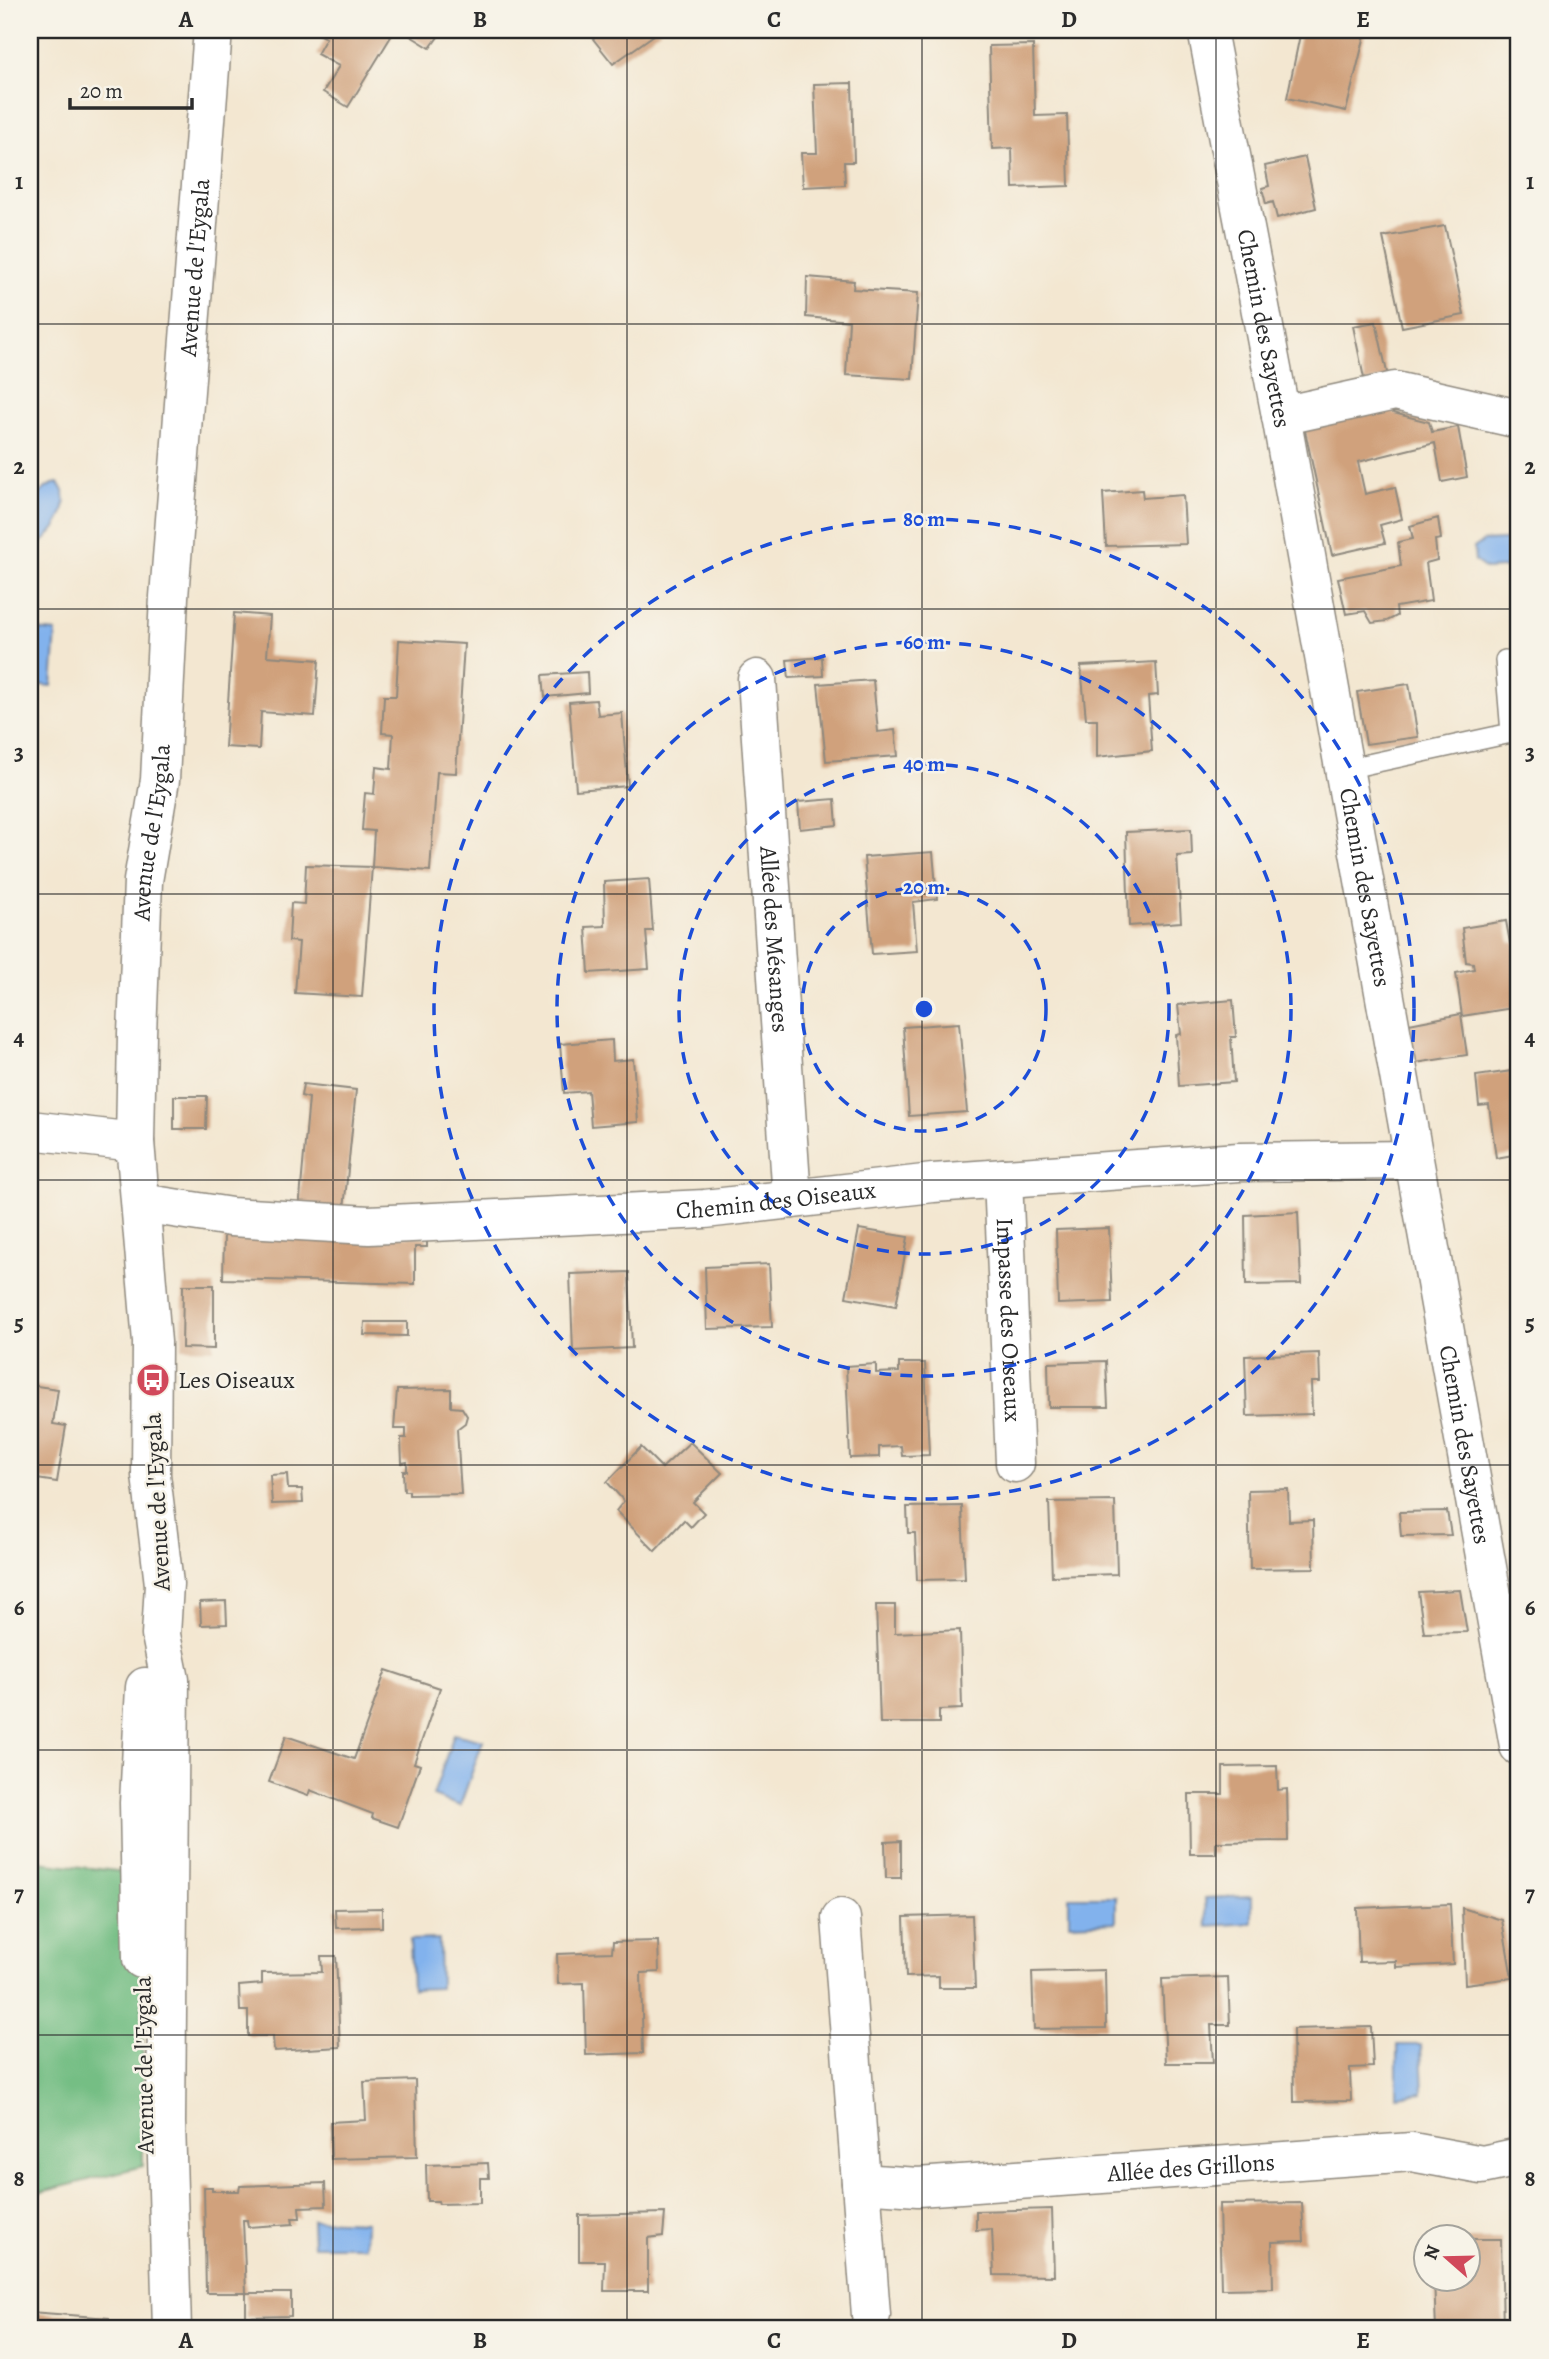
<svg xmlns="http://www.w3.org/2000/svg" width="1549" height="2359" viewBox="0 0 1549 2359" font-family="Alegreya,serif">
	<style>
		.forest { fill: #74be84; stroke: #507458; stroke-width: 2 }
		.water { fill: #82b2ed; stroke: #566e8c; stroke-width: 2 }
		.building { fill: #d0a17c }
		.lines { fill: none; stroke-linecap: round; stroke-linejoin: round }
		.lane-casing { stroke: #8f897e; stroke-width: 22 }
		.street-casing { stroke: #8f897e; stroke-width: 41 }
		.secondary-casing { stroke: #8f897e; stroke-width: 41 }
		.lane { stroke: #fff; stroke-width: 19 }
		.street { stroke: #fff; stroke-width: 38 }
		.secondary { stroke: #fff; stroke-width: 38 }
		.grid { fill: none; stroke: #2b2b2b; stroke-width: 2; stroke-opacity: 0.55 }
		.ring { fill: none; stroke: #1d4ed8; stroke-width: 3.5; stroke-dasharray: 12 9 }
		.labels { text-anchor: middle; stroke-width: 5; stroke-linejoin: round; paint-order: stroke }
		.street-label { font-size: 24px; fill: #2b2b2b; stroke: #f7f3e8 }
		.poi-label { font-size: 24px; fill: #2b2b2b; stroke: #f7f3e8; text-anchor: start }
		.centre { fill: #1d4ed8; stroke: #f7f3e8; stroke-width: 3.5 }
		.ring-label { font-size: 21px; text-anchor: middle; font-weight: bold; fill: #1d4ed8; stroke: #f7f3e8; stroke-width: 5; stroke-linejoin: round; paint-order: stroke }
		.neatline { fill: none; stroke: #2b2b2b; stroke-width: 2.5 }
		.grid-label { font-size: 23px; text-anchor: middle; font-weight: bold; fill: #2b2b2b }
	</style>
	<rect width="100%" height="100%" fill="#f7f3e8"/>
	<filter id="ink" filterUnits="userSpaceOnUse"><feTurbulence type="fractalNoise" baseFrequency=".0143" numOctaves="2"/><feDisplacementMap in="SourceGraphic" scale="14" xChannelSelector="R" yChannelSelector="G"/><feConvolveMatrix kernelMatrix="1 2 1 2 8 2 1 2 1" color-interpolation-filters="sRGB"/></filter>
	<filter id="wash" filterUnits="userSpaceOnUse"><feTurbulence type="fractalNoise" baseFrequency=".00686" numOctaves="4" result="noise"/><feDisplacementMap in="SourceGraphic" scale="28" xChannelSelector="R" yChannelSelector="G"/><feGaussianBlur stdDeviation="1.57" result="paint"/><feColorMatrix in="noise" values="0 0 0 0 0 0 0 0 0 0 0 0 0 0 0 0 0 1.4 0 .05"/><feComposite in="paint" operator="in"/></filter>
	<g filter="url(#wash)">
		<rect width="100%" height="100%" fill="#f3e7d1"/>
		<path class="forest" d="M30,1861l112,13 1,292 -113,29z"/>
		<path class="water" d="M58,483c18,21 -5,55 -26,67 -10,-20 0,-64 26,-67z
			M1519,539v28l-33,2 -11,-8 -1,-13 10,-7z
			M34,630l22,2 -4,54 -22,-2z
			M454,1734l29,7 -23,65 -27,-10z
			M1252,1896v27l-45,3 -2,-28z
			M1069,1897h47v25l-47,2z
			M439,1939l1,49 -28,1 -2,-49z
			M1397,2045h24l2,48 -26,3z
			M312,2220l54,2 -1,24h-52z"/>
		<g id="blocks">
			<path class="building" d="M310,30h85l-47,77 -25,-15 16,-26 -22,-12 9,-16z
				M401,30h42l-13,18z
				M586,30h75l-48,34z
				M1301,30l65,1 -20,80 -59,-13z
				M1033,45l2,71 32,-1 2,71 -56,2 -1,-40 -20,1 -3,-103z
				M852,83l2,79h-10l1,23 -42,2 -2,-34h16l-3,-69z
				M1305,157l11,51 -39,10 -4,-16 -7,2 -4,-16 7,-2 -4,-20z
				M1445,226l19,89 -62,12 -19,-90z
				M807,277l47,4 -1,8 65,4 -6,86 -66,-4 3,-54 -43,-4z
				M1376,322l12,55 -23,6 -12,-57z
				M1391,406l2,7 36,9 3,10 26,-5 9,50 -25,5 -7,-39 -77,19 7,32 30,-7 7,32 -22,6 5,18 -53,12 -28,-129z
				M1142,490l1,8 40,-3 3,49 -80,2 -3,-53z
				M1438,518l3,21 -6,1 2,20 -11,3 5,38 -35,6 1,9 -10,5 -15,2 -7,-12 -19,3 -8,-36 63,-12 -3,-24 15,-3 -3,-13z
				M234,613l36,3 -3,40 52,4 -4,56 -54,-4 -2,37 -34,-2z
				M399,640l65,4 -8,129 -19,-1 -7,99 -58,-4 2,-36 -12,-1 3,-37 9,1 2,-27 15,2 2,-35 -11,-1 2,-37h12z
				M822,657l1,19 -34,2 -2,-18z
				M1156,662l2,33 -10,1 4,55 -55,6v-38h-11l-5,-53z
				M587,672l1,21 -43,4 -2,-22z
				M873,680l5,52 17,-2 3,26 -72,5 -8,-77z
				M1409,684l9,53 -52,7 -9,-52z
				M596,700l2,15 24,-2 6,73 -52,4 -7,-88z
				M835,799l2,26 -37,4 -2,-27z
				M1191,829l1,26 -15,1 4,66 -52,4 -3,-94z
				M933,852l4,47 -24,3 4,49 -45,3 -8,-97z
				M306,865l66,2 -10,130 -67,-4 4,-51 -10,-1 2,-38 13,1z
				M649,879l4,52h-7l3,38 -60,4 -3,-46 19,-1 -1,-44z
				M1506,921l4,22 9,-1v65l-57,9 -6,-43 18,-4 -1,-6 -7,-1 -4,-34z
				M1233,1000l3,37h-5l3,45 -55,4 -3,-51 5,-1 -3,-29z
				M1461,1014l6,41 -52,8 -6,-39z
				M959,1023l8,89 -58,4 -6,-89z
				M612,1040l1,21 20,-2 5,63 -47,4 -3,-35 -24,2 -4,-49z
				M1519,1070v84l-23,4 -7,-53 -10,1 -3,-30z
				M303,1084l53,6 -12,119 -45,1 10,-112 -8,-2z
				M174,1096h33l-1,33h-32z
				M1298,1212l3,72 -55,1 -1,-70z
				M1109,1228l3,74 -54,2 -2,-74z
				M859,1229l49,8 -12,69 -50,-9z
				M224,1233l203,4v10h-12v37l-192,-5z
				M769,1264l3,63 -65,2 -2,-62z
				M629,1272l3,76 -59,3 -3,-77z
				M183,1285h31v64l-32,-1z
				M365,1322h42v14l-43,-1z
				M1319,1353l1,29h-9l1,32 -65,2 -2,-60z
				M1106,1361l2,46h-59l-1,-44z
				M899,1363h26l4,92 -27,1 -1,-10 -22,1v10l-29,1 -4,-92 30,-2v9l23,-1z
				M30,1385l28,4 -5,35 13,2 -9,56 -27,-4z
				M451,1389v18l11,1 5,8 -2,7 -8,6 4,65 -52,1v-4h-5l-1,-20h4v-9l-5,1 -1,-25h5v-9h-12l3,-39z
				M690,1442l32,31 -29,29 11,11 -13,14 -7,-7 -29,31 -39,-40 8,-10 -17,-19 34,-35 21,21z
				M287,1474l1,15h14l1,14 -31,1 -2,-29z
				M1288,1489l1,32 24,-1 1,48 -64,1 -2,-79z
				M1115,1501l2,73 -65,2 -3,-74z
				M962,1506l3,73 -48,1 -2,-47h-7l-1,-26z
				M1447,1511l4,24 -50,1 -2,-24z
				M1460,1590l7,42 -43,1 -6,-41z
				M226,1601l1,23 -26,1 -1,-23z
				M876,1605h19v28l65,-3 2,79 -23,1v13h-59z
				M386,1670l54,18 -26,75 6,2 -22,62 -26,-9 1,-4 -63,-24 -2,6 -39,-14 17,-46 68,23z
				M1277,1766l1,24 9,-1 1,52 -72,1v12h-26l-1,-60h34v-27z
				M901,1841v37h-15l-1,-36z
				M1450,1904l3,60 -57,3v-6l-37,1 -2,-54z
				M382,1908v19l-46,1 -1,-19z
				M1462,1908l40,12 10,58 -47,6z
				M972,1915l3,73h-36v-12l-33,1 -2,-60z
				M658,1941l1,31 -18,1 2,80 -57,2 -2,-72 -26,1 -1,-30 55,-2 1,-10z
				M321,1956h15l4,91 -66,4 -1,-15h-25v-25h-8l-1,-25 23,-2v-11l60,-1z
				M1105,1970l1,58 -72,1 -2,-57z
				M1228,1977l2,48h-19l2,38h-47l-4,-84z
				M1371,2027l2,40 -23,1 1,33 -57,1 -1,-73z
				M415,2080l2,77 -86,2 -1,-37 36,-2 -2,-38z
				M488,2163l1,15h-9v25l-41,1 -1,-3h-11l-1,-36z
				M325,2183l1,23 -27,1 1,11h-8l1,6 -45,3 -1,-7h-4l3,73h-40l-2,-106h8v4h27l1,-5z
				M1302,2203l2,38 -32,1 1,46 -52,1 -2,-85z
				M1052,2209l2,67 -60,-1 -2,-46 -16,1v-19z
				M665,2213l-2,23 -15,2v53h-44l1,-30h-26v-46z
				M1468,2239h33l2,90h-67l-2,-51h34z
				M246,2293h45v23l-45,1z
				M30,2312l79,6v5l32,2v4h-111z"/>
		</g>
	</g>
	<g filter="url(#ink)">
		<use href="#blocks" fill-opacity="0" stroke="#8f897e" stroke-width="2"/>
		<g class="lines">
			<defs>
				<path id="lane" d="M1345,769l166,-36 -6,-73"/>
				<g id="street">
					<path id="s1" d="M1207,30l74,386 238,1330"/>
					<path d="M1281,416l114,-25 124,28"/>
					<path id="s2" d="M757,679l35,520"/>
					<path d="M30,1130l105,12"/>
					<path id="s3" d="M1003,1178l12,285"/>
					<path id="s4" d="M141,1203l90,14 138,8 336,-16 228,-26 306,-21 174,-2"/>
					<path d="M841,1918l30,397"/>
					<path id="s5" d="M861,2183l57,4 494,-35 70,13 37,-8"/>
				</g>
				<g id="secondary">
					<path d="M142,1959l-3,-156 6,-116"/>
					<path id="s6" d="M172,2329l-6,-207 4,-442 -9,-45 3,-51 -13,-109 1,-133 -17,-200 2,-108 6,-153 17,-101 9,-183 44,-567"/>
				</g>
			</defs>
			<use href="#lane" class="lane-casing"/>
			<use href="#street" class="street-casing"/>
			<use href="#secondary" class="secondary-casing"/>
			<use href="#lane" class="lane"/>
			<use href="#street" class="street"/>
			<use href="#secondary" class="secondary"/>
		</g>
	</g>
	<path class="grid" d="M333,30v2299M627,30v2299M922,30v2299M1216,30v2299M30,324h1489M30,609h1489M30,894h1489M30,1180h1489M30,1465h1489M30,1750h1489M30,2035h1489"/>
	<g class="ring">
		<circle cx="924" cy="1009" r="122"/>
		<circle cx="924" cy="1009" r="245"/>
		<circle cx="924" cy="1009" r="367"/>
		<circle cx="924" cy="1009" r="490"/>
	</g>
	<defs>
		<symbol id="bus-disc" viewBox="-11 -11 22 22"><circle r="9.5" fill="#d1495b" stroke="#f7f3e8"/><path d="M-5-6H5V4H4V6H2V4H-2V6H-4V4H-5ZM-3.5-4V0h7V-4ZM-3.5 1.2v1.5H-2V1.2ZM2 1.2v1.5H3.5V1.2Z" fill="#fff"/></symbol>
	</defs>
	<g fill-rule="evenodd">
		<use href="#bus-disc" x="134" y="1361" width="38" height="38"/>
	</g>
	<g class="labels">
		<g class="street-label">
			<text dy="8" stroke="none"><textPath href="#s6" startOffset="2067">Avenue de l'Eygala</textPath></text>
			<text dy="8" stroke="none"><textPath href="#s1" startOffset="304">Chemin des Sayettes</textPath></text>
			<text dy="8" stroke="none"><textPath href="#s6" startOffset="1500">Avenue de l'Eygala</textPath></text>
			<text dy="8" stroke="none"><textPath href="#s1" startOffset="872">Chemin des Sayettes</textPath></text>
			<text dy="8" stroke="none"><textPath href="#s2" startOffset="261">Allée des Mésanges</textPath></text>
			<text dy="8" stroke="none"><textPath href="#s4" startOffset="637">Chemin des Oiseaux</textPath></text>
			<text dy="8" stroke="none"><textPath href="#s3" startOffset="142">Impasse des Oiseaux</textPath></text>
			<text dy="8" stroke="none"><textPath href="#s1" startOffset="1438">Chemin des Sayettes</textPath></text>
			<text transform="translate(157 1502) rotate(-93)" y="8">Avenue de l'Eygala</text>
			<text transform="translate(144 2065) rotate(-91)" y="8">Avenue de l'Eygala</text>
			<text dy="8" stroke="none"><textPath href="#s5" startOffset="331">Allée des Grillons</textPath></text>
		</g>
		<g class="poi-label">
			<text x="178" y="1388">Les Oiseaux</text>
		</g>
	</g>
	<circle cx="924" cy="1009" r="10" class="centre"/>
	<g class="ring-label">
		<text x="924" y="526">80 m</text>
		<text x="924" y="649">60 m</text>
		<text x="924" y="771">40 m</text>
		<text x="924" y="894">20 m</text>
	</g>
	<rect width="1549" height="2359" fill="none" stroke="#f7f3e8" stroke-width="77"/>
	<g transform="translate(1447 2258) rotate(290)"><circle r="33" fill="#f7f3e8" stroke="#a5a39c" stroke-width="2"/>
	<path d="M0-5L12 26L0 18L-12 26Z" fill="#d1495b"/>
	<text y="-10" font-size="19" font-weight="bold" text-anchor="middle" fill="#2b2b2b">N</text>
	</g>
	<path d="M70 98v10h122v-10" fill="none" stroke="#2b2b2b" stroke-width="3.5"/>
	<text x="80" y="98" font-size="21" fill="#2b2b2b" stroke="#f7f3e8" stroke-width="5" paint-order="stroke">20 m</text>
	<rect x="38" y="38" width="1472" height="2282" class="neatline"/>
	<g class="grid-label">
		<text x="186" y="27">A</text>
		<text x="480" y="27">B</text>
		<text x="774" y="27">C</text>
		<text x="1069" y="27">D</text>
		<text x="1363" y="27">E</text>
		<text x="19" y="189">1</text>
		<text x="1530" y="189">1</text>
		<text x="19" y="474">2</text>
		<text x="1530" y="474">2</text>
		<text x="19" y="760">3</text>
		<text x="1530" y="760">3</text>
		<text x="19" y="1045">4</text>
		<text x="1530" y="1045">4</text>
		<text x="19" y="1330">5</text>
		<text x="1530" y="1330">5</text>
		<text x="19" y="1615">6</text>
		<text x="1530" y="1615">6</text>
		<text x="19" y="1901">7</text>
		<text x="1530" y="1901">7</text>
		<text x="19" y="2186">8</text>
		<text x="1530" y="2186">8</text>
		<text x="186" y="2348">A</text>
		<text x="480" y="2348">B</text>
		<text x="774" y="2348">C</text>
		<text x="1069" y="2348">D</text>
		<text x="1363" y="2348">E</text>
	</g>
</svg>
